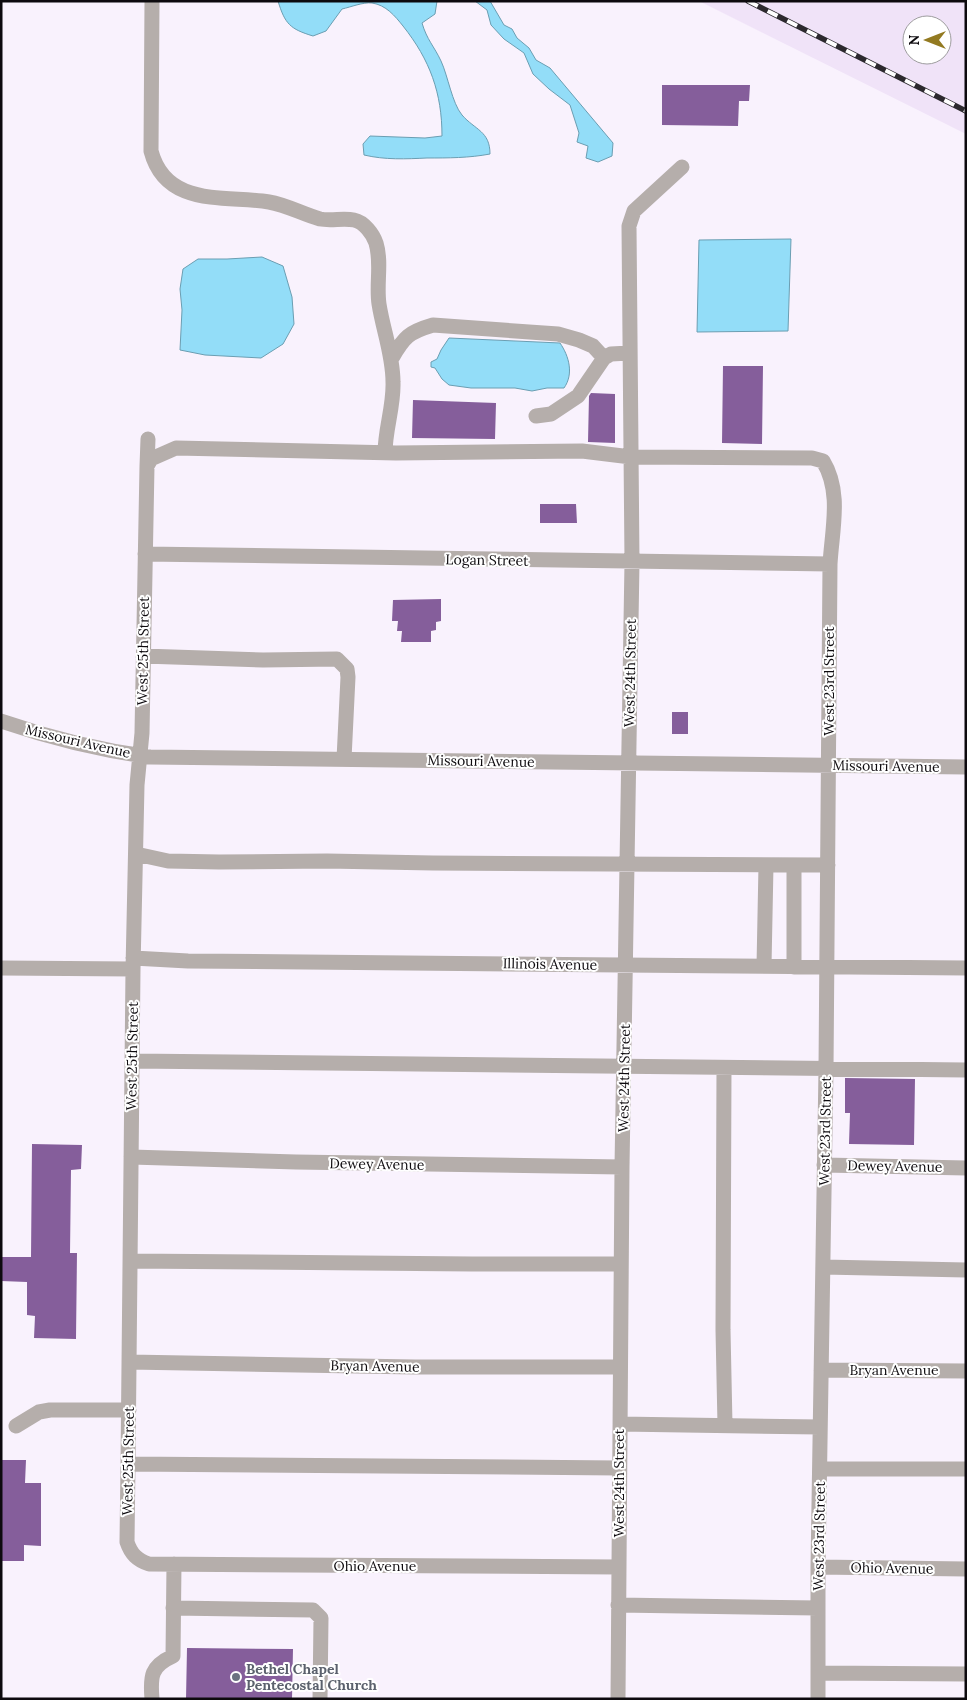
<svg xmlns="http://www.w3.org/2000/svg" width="967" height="1700" viewBox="0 0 967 1700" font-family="Lora,serif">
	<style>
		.built { fill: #f0e3f8; fill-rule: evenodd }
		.water { fill: #93ddf8; stroke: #6b9eb2 }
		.building { fill: #855e9b }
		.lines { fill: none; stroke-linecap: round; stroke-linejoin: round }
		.minor { stroke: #b5aeab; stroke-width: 15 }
		.rail-casing { stroke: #2c292e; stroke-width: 5.5 }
		.rail { stroke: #fff; stroke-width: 4; stroke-dasharray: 11; stroke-linecap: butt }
		.worship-dot { fill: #6b7280; stroke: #fff; stroke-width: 2 }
		.labels { text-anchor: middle; stroke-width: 4; stroke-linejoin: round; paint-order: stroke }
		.street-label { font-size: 14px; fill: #0d0a0e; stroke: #fff }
		.worship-label { font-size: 14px; font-weight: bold; fill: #5b616d; stroke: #fff; text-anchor: start }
	</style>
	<rect width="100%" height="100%" fill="#f9f2fd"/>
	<path class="built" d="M699,1h267v133zM912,25h30v30h-30z"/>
	<path class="water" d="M278,1h159l-2,13 -13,9c5,17 12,23 19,38 7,15 11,42 21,54 13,15 28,16 28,39 -21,4 -42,4 -63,4 -21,1 -42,2 -63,-3l-1,-11 7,-8 55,2 17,-2c0,-43 -12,-76 -39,-110 -8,-10 -17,-21 -31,-23 -9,-1 -21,4 -30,6l-16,22 -13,5c-23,-7 -28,-12 -35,-35z
		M475,1h15l14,24 8,4 5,9 12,10 7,12 14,8 63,75 -1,13 -14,6 -12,-4 2,-12 -11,-4 2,-9 -9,-28 -21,-16 -16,-15 -9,-21 -20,-14 -13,-14 -4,-15z
		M791,239l-3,92 -91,1 2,-92z
		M262,257l21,9 9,31 2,27 -11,20 -22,14 -56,-3 -25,-5 2,-40 -2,-21 3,-20 15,-10h29z
		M449,338l111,5c9,13 14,31 4,45h-17l-15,3 -17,-3h-44l-22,-3 -7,-6 -7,-11 -4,-1v-5l6,-3 4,-9z"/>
	<path class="building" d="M662,85h88l-1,16h-10l-1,25 -76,-1z
		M723,366h40l-1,78 -40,-1z
		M591,393l24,1v49l-27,-1 1,-46z
		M413,400l83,3 -1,36 -83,-1z
		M540,504h36l1,19h-37z
		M441,599v22l-5,1v8l-5,1v11h-30l1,-11h-5l1,-10h-6l1,-21z
		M672,712h16v22h-16z
		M845,1078l70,1 -1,66 -65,-1 1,-31h-5z
		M32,1144l50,1 -1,24 -10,1 -1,83h7l-1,86 -42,-1 1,-22 -8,-1v-33l-26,-1v-24h30z
		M1,1460h25l-1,23h16v63l-17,-1v16h-23z
		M187,1648l106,1 -1,50h-106z"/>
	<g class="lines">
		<path class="minor" d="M152,1l-1,150c15,57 75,44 118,51 18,3 33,12 51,17 10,2 24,-1 34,1 10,2 19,14 22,23 6,20 0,41 3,61 4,26 14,51 14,78 1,24 -8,47 -8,71
			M392,358c12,-21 17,-26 41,-33l125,9 21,6 14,6 11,12
			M536,416l15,-2 27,-18 26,-38 7,-4 18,-1
			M147,466l1,-27
			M145,554l685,10
			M143,656l120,4 74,-1 10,10 1,8 -4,82
			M1,721c49,17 98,29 149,36l816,10
			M136,854l32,7 51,1 108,-1 106,2 395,2
			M133,958l55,3 778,7
			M764,966l2,-101
			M794,967v-102
			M1,968l132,1
			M132,1061l834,9
			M724,1068l-1,262 2,95
			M131,1157l165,5 326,5
			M824,1165l142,3
			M130,1261l342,3h149
			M823,1267l143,3
			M129,1362l286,5h205
			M821,1370l145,1
			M620,1424l200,3
			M16,1426l23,-14 11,-2h79
			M128,1464l491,4
			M820,1469h146
			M618,1567l-469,-3c-12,-4 -18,-10 -22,-22l1,-78 5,-495 4,-184 5,-52 5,-267 4,-7 25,-11 220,5 186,-2 49,6 181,1 11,3c19,31 9,68 7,103l-4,505 -8,498v132
			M818,1567l148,2
			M618,1605l200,3
			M173,1608l140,2 8,8 -1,81
			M818,1673l148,1
			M152,1699c-2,-23 -1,-33 21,-43l1,-92
			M618,1699l4,-532 10,-605 -3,-336 5,-15 48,-44"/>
		<defs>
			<path id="rail" d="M748,1l218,110"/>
		</defs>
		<use href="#rail" class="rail-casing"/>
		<use href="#rail" class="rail"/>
	</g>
	<circle class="worship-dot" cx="236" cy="1677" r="5"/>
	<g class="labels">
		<g class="street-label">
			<text transform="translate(487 560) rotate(1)" y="5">Logan Street</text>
			<text transform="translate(143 651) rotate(-89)" y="5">West 25th Street</text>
			<text transform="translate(630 673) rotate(-89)" y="5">West 24th Street</text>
			<text transform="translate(829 681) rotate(-90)" y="5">West 23rd Street</text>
			<text transform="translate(78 741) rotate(13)" y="5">Missouri Avenue</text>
			<text transform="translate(481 761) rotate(1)" y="5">Missouri Avenue</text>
			<text transform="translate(886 766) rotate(1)" y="5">Missouri Avenue</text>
			<text transform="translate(550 964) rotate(1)" y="5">Illinois Avenue</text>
			<text transform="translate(132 1056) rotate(-89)" y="5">West 25th Street</text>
			<text transform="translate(624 1078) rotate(-89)" y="5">West 24th Street</text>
			<text transform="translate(825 1131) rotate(-89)" y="5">West 23rd Street</text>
			<text transform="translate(377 1164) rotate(1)" y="5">Dewey Avenue</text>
			<text transform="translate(895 1166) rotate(1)" y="5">Dewey Avenue</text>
			<text transform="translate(375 1366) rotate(1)" y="5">Bryan Avenue</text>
			<text x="894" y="1375">Bryan Avenue</text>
			<text transform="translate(128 1461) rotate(-89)" y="5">West 25th Street</text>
			<text transform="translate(619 1483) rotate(-90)" y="5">West 24th Street</text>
			<text transform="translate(819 1536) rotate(-89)" y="5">West 23rd Street</text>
			<text x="375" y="1571">Ohio Avenue</text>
			<text transform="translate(892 1568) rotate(1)" y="5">Ohio Avenue</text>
		</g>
		<g class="worship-label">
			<text x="246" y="1674">Bethel Chapel<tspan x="246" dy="16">Pentecostal Church</tspan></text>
		</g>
	</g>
	<rect width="967" height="1700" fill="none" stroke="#0d0a0e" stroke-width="5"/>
	<g transform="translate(927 40) rotate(270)"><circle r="24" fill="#ffffff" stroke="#9e9d9f"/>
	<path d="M0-4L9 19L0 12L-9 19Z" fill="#937a21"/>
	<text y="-8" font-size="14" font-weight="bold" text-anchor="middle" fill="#0d0a0e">N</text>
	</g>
</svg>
